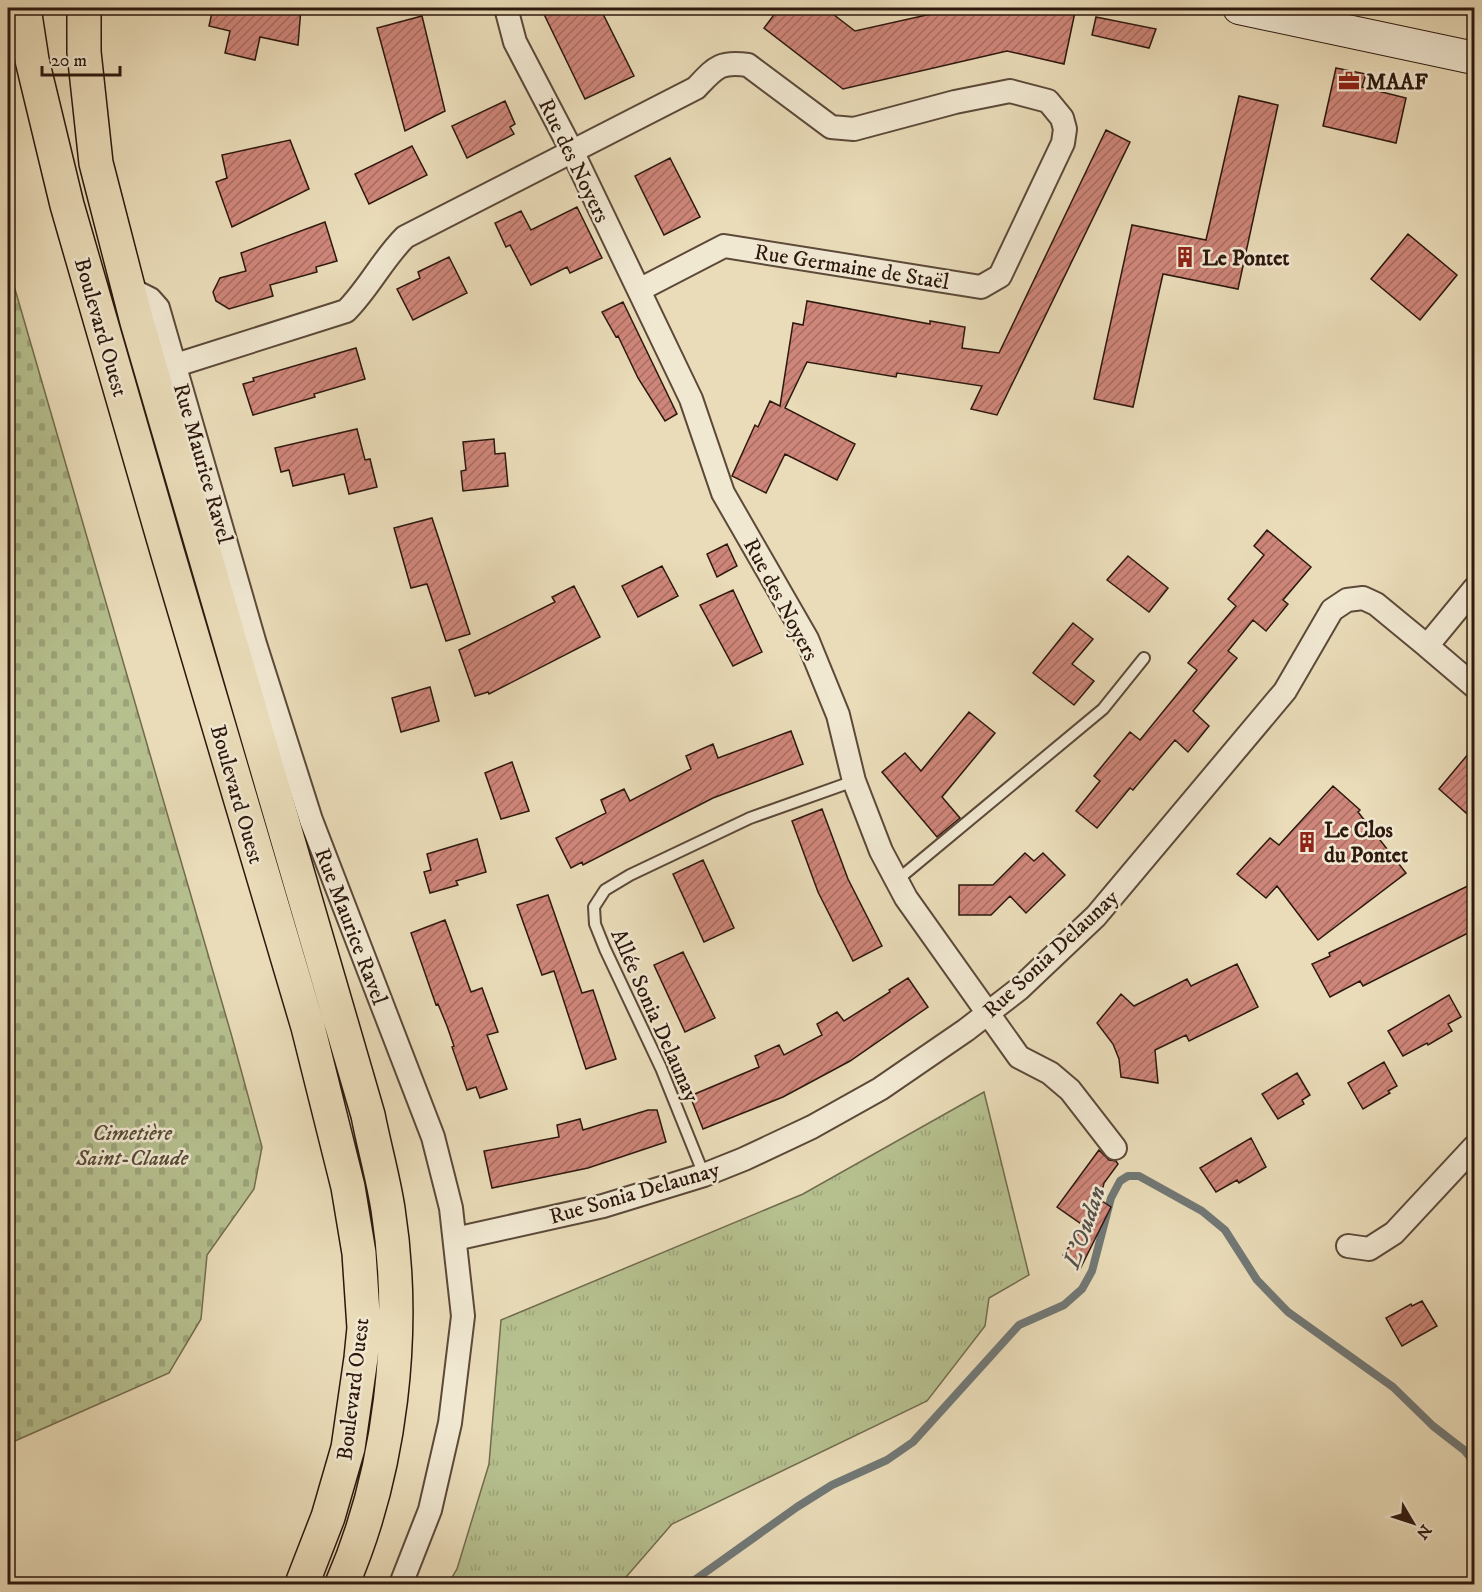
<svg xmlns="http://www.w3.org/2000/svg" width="1482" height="1592" viewBox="0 0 1482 1592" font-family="'IM FELL DW Pica',serif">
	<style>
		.grass { fill: url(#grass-tufts); stroke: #726c4e; stroke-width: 1.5 }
		.cemetery { fill: url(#cemetery-stones); stroke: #726c4e; stroke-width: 1.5 }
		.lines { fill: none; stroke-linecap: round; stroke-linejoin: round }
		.stream { stroke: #717876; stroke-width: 8 }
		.building { fill: url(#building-hatch); stroke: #2d180e; stroke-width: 1.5 }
		.lane-casing { stroke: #5c4939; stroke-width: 14 }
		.street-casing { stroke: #5c4939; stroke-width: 26 }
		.secondary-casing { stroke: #2d180e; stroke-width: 34 }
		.primary-casing { stroke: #2d180e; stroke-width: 36 }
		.lane { stroke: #f1e8d2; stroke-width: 10 }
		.street { stroke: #f1e8d2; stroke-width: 22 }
		.secondary { stroke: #f1e8d2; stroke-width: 32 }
		.primary { stroke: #eadcb9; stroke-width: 33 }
		.labels { text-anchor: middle; stroke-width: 5; stroke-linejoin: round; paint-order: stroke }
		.poi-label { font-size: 22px; font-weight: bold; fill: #2d180e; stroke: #f1e8d2; text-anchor: start }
		.street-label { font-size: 22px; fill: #2d180e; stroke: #f1e8d2 }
		.park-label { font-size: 22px; font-style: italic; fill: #564a35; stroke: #f1e8d2 }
		.water-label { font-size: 24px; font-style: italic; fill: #55504b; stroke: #f1e8d2 }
	</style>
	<defs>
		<pattern id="grass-tufts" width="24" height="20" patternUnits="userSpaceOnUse" patternTransform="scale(1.5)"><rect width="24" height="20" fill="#b6c08f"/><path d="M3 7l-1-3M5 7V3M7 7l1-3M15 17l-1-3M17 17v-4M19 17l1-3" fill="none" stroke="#9da47a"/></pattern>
		<pattern id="cemetery-stones" width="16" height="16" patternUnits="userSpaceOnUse" patternTransform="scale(1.5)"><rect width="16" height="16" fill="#b6c08f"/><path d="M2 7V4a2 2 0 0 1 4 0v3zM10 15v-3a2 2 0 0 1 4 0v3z" fill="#9da47a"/></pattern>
		<pattern id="building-hatch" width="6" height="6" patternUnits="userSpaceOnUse" patternTransform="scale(1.5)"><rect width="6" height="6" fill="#cf867a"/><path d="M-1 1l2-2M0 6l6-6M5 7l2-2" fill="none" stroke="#a86d62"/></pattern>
	</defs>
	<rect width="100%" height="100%" fill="#eadcb9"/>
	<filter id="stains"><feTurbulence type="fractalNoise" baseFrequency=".00333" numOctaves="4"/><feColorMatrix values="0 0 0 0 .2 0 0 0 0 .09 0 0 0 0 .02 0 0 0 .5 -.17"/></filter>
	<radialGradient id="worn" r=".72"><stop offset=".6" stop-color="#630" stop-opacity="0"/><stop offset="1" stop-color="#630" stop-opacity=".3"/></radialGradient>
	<path class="grass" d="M984,1092l45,183 -40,23 -4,28 -58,75 -255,123 -52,60h-172l9,-15 32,-105 12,-144 302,-126z"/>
	<path class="cemetery" d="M8,265l224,772 30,110 -8,42 -47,66 -6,64 -32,54 -161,71z"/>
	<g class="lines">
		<path class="stream" d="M689,1584l108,-77 35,-22 55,-25 26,-18 106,-117 45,-20 18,-16 10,-18 19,-73 9,-17 8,-5h11l63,35 23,19 32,50 31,32 105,75 40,39 31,24 10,12"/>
	</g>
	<path class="building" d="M213,8h88l-3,37 -38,-8 -5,23 -30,-7 5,-22 -21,-5z
		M541,8h59l34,68 -49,23z
		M779,8h46l30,23 103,-23h96l21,4 -11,52 -57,-13 -164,38 -79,-61z
		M422,16l23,95 -40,20 -28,-103z
		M1096,17l60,12 -7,19 -57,-13z
		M1336,68l30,6 -4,13 44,11 -10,45 -73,-17z
		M1239,96l39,9 -40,184 -75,-15 -30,133 -39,-8 38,-174 74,15z
		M505,101l10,23 -5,3 4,7 -47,24 -15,-32z
		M1106,130l24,12 -133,273 -26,-6 11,-23 -85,-13 -1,4 -89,-15 -22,46 70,36 -18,36 -52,-26 -19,39 -34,-17 23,-51 3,2 12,-26 10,5 13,-83 10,2 4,-24 123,23v-3l35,6 -3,21 37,5z
		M290,140l19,49 -77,38 -16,-45 11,-4 -5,-23z
		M412,146l15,29 -58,29 -14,-30z
		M670,158l30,59 -36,18 -29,-59z
		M577,207l25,51 -32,15 -3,-6 -36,18 -21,-40 -4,2 -11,-24 26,-12 10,19z
		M325,222l12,39 -21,6 1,5 -47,13 3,11 -44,13 -13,-8 -3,-9 7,-14 26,-7 -5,-18z
		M1408,234l49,41 -37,45 -49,-41z
		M449,257l18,36 -54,27 -16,-31 23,-11 -2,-6z
		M623,302l54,112 -12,7 -27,-43 -20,-42 -2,1 -14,-25z
		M356,348l9,31 -51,15 1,3 -62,18 -10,-31 11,-3 -1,-3z
		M357,429l8,31 5,-1 7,28 -28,7 -5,-20 -51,12 -4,-16 -8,2 -6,-24z
		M494,439l1,15 10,-1 3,33 -45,5 -2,-20 5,-1 -3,-28z
		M432,518l38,116 -24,7 -19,-57 -16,4 -17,-60z
		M1267,530l44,37 -28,33 5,4 -22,27 -13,-11 -25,31 9,7 -44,53 16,15 -21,26 -13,-12 -42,50 -3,-2 -33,40 -21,-17 24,-30 -6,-5 36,-44 10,8 57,-70 -9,-7 48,-57 -8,-7 36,-44 -10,-9z
		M727,544l10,22 -20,11 -10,-23z
		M1128,556l40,32 -19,24 -42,-32z
		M662,566l16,30 -40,21 -16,-31z
		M574,586l26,51 -111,57 -1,-2 -13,4 -16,-46 96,-48 -3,-5z
		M733,590l29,62 -29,14 -33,-61z
		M1073,623l20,16 -21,25 22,17 -20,24 -41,-32z
		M430,687l9,34 -38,11 -9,-34z
		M969,712l26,21 -53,64 18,21 -23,19 -55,-65 23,-19 16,18z
		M791,731l12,33 -90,34 -130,67 -1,-3 -11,6 -15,-30 50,-25 -5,-13 23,-11 6,12 61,-32 -5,-13 27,-12 5,14z
		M1474,747v73l-35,-31z
		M512,762l17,49 -28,8 -16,-46z
		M1333,786l27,24 -2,2 48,61 -88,67 -41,-54 -11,12 -29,-24 33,-36 9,7z
		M822,809l26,70 34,67 -29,15 -35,-69 -26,-71z
		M477,839l9,33 -30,9 2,4 -28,8 -6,-21 7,-2 -4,-16z
		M1025,853l9,8 9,-8 22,22 -39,38 -16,-17 -19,19h-32v-30h34z
		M703,860l31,68 -30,14 -31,-68z
		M1474,883v47l-111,56 -3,-5 -30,16 -18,-33 18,-8 -1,-3z
		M548,895l34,98 11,-3 23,69 -30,10 -32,-98 -12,4 -25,-70z
		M445,920l26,72 11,-4 16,44 -11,3 20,54 -27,9 -4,-11 -9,3 -15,-43 2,-1 -7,-20 -9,-22 -2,1 -25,-72z
		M683,952l32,66 -30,14 -31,-67z
		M1237,964l21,43 -69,34 -3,-6 -31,15 3,33 -37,-6 -2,-18 -6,-15 -16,-21 24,-29 13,12 53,-27 4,7z
		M908,978l20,29 -78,54 -67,36 -80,32 -13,-33 69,-29 -4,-11 24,-11 5,10 38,-20 -5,-11 20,-12 7,9 46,-29 -1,-2z
		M1449,995l12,22 -13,7 4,7 -24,14 -1,-2 -24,13 -15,-25z
		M1384,1062l13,24 -9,5 2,2 -27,16 -15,-26z
		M1297,1073l13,22 -8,5 2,4 -26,15 -16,-25z
		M648,1110h9l9,32 -78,26 -96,20 -8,-37 75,-14 -2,-12 23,-6 3,11z
		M1251,1138l15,29 -27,16 -2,-3 -21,12 -16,-24z
		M1099,1150l10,10 7,1 2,3 -14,19 -6,24 4,-6 9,6 -31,62 -17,-14 21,-29 -27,-19z
		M1422,1301l15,25 -35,20 -16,-28 25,-14 1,2z"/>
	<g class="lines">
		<defs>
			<path id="lane" d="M896,881l207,-172 41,-51
				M704,1175l-43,-107 -56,-119 -10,-25 -1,-17 11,-17 25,-15 120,-57 104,-37"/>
			<path id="street" d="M506,8l9,34 58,111 118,246 32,94 84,146 31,76 16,66 27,70 25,47 113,159 31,16 20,17 45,58
				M128,288l22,11 8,9 97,336 56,176 122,317 18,71 12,108 -13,107 -20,87 -29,74
				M176,365l170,-54c23,-23 36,-51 59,-74l291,-149c19,-20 23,-27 52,-23l83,62 23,2 101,-27 55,-11 38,10 14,17 3,11 -2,14 -63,133 -19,11 -257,-41 -85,44
				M1427,646l47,40
				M455,1239l148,-33 101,-31 40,-16 68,-32 68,-38 86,-59 53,-41 77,-73 189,-225 47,-81 15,-10 16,-2 13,6 51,42 47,-57
				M1348,1246l21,3 25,-16 80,-86"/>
			<path id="secondary" d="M1239,8l235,50"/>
			<path id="primary" d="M24,8l8,52 35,145 100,346 141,476 40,160 11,66 5,75 -3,30 -13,90 -20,69 -26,67
				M84,8v44l12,111 41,159 231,793c6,31 15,62 20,94 19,122 3,262 -46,375"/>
		</defs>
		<use href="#lane" class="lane-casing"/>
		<use href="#street" class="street-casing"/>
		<use href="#secondary" class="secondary-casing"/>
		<use href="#primary" class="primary-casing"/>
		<use href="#lane" class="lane"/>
		<use href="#street" class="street"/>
		<use href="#secondary" class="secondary"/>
		<use href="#primary" class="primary"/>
	</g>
	<defs>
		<symbol id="office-bare" viewBox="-9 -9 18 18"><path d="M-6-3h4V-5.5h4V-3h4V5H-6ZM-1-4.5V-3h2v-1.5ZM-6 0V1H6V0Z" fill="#8f2418" stroke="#f1e8d2" stroke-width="2.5" paint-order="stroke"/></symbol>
		<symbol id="building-bare" viewBox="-9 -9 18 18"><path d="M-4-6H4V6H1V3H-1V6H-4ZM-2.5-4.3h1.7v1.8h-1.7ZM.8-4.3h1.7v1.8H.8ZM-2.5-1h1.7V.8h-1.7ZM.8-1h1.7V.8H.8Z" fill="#8f2418" stroke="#f1e8d2" stroke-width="2.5" paint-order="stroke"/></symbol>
	</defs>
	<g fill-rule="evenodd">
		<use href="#office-bare" x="1334" y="66" width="30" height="30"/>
		<use href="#building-bare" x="1170" y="242" width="30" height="30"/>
		<use href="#building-bare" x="1292" y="827" width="30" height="30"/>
	</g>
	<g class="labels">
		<g class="poi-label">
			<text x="1366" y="89">MAAF</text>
			<text x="1202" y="265">Le Pontet</text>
			<text x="1324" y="837">Le Clos<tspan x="1324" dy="25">du Pontet</tspan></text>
		</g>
		<g class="street-label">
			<text transform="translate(575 160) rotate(64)" y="8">Rue des Noyers</text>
			<text transform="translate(852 266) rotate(9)" y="8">Rue Germaine de Staël</text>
			<text transform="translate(102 327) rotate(74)" y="8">Boulevard Ouest</text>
			<text transform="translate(204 463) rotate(74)" y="8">Rue Maurice Ravel</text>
			<text transform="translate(782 599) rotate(62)" y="8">Rue des Noyers</text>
			<text transform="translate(238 794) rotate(74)" y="8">Boulevard Ouest</text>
			<text transform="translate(352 926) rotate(69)" y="8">Rue Maurice Ravel</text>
			<text transform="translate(1050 953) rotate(-43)" y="8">Rue Sonia Delaunay</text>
			<text transform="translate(656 1015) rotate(66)" y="8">Allée Sonia Delaunay</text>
			<text transform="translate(634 1192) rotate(-16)" y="8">Rue Sonia Delaunay</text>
			<text transform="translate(352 1389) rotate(-83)" y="8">Boulevard Ouest</text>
		</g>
		<g class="park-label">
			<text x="132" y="1140">Cimetière<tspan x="132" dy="25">Saint-Claude</tspan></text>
		</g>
		<g class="water-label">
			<text transform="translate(1084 1227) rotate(-71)" y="8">L'Oudan</text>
		</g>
	</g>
	<rect width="1482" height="1592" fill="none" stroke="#eadcb9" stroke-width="30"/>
	<rect x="9" y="9" width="1464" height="1574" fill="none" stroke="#2d180e" stroke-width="3"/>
	<rect x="15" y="15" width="1452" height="1562" fill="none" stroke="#2d180e" stroke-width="1.5"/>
	<g transform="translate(1413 1523) rotate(129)" stroke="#f1e8d2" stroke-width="4.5" paint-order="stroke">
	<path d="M0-4.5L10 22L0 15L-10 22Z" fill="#2d180e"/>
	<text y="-9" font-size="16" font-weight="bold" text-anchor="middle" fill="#2d180e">N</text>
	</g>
	<path d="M42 66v9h78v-9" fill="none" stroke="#2d180e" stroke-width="3"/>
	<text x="51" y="66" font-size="18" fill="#2d180e" stroke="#f1e8d2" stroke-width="4.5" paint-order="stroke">20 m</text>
	<rect width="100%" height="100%" filter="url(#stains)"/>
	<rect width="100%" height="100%" fill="url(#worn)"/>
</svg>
